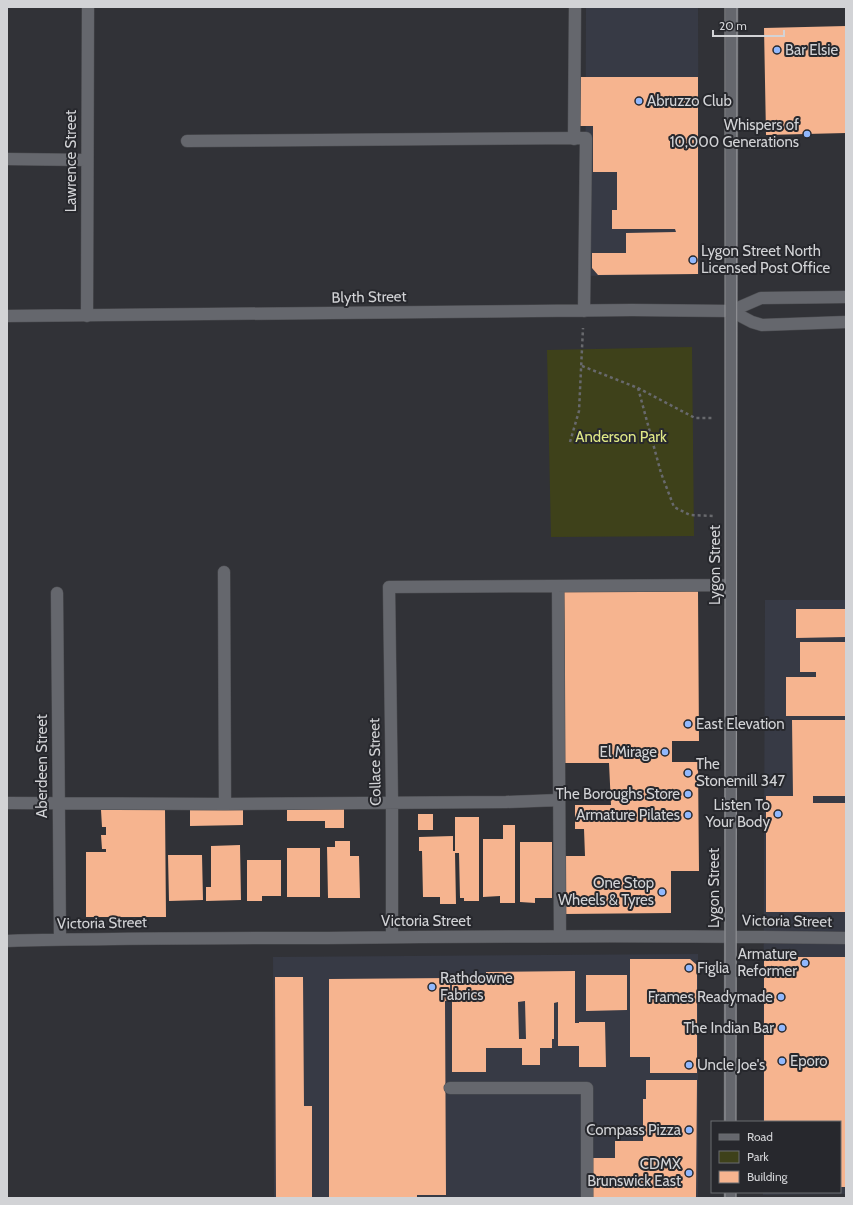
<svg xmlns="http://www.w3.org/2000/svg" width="853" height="1205" viewBox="0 0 853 1205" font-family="Cabin,sans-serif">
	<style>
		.built { fill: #373a45 }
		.green { fill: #3e411a }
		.building { fill: #f6b48f; fill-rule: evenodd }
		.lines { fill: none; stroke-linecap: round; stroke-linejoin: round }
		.minor-casing { stroke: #4d4e52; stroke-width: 13 }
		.path { stroke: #68696d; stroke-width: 2.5; stroke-dasharray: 3 3; stroke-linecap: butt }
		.minor { stroke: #65676d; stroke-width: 12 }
		.tram { stroke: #97989c; stroke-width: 1 }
		.poi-dot { fill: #91b8fd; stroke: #27282d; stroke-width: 1.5 }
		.labels { text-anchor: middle; stroke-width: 4; stroke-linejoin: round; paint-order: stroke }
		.poi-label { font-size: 15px; fill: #d2d3d6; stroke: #27282d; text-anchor: end }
		.street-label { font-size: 15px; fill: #d2d3d6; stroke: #27282d }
		.park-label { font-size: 15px; fill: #dfe886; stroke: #27282d }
	</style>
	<rect width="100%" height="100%" fill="#313237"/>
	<path class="built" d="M586,7h112l1,267 -114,2z
		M765,600h81v594l-83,1v-3h77v-70h-77z
		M698,954v244h-424l-1,-241z"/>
	<path class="green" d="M692,347l2,189 -143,1 -4,-187z"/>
	<path class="building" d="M846,26v107l-80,2 -2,-107z
		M580,77h118v197l-100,1 -6,-7v-15h34v-20l50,-1 -1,-3h-63v-19h5v-38h-24v-46h-13z
		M698,591l1,150h-27v21h26l1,109h-28v42l-106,1v-58h20l-1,-27h-9v-24h36l-2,-42h-44l-1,-171z
		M796,609h50v28l-50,1z
		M800,642h46v74h-60v-39h30v-5h-16z
		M792,720h54v76h-33v7h33v109h-80v-116h27z
		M243,808v17l-53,1v-17z
		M287,808h57v20h-19v-7h-38z
		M165,809l1,108h-80v-65h20v-3h-4l-1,-14h5v-8h-4l-1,-17z
		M418,814h15v16h-15z
		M455,817h24v84h-15v-3h-4l-1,-45h-4l1,51h-16v-7h-17l-1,-46h-3v-14l34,-1v15h2z
		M503,825h12v78h-15v-7l-17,1v-58h20z
		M335,841h15v15h9l1,42h-32l-1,-51h8z
		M520,842h32v56h-17v5l-15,-1z
		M240,845l1,55 -35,1v-14h5v-41z
		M287,848h33v49h-33z
		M168,855h34l1,45 -34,1z
		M247,860h34v36h-19v5h-15z
		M764,957h82v230h-6v-65h-76z
		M630,959h60l7,6v108h-47v-16h-20z
		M575,971v52h4v-1h26l1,45h-27v-21h-21v-44l-4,1v36h-2v9h-12v17h-18v-17h-36v24h-34v-88h6l9,-9 19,-1v-2zM525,1001l1,38h-7l-1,-37z
		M586,975h41v35l-41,1z
		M275,977h28l1,129h8v92h-36z
		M450,978v22l-5,1 1,194h-29v3h-88v-219z
		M646,1080h51l-1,118h-103v-40h22v-17h28v-42h3z"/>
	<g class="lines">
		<defs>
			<path id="minor" d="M574,139l1,-132
				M187,141l399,-3 -2,173
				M7,159l80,1
				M731,311l21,11 10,3 84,-3
				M7,316l625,-6 99,1 30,-13 85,-1
				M87,316l1,-309
				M224,572l1,232
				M558,586l2,350
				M57,593l3,346
				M7,803l218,1 281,-2 53,-2
				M392,937v-135l-3,-215 342,-2
				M7,941c107,-3 214,-3 320,-3 173,-2 346,-3 519,0
				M450,1088h137v110
				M730,1122l2,-1115
				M730,1198v-6"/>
		</defs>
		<use href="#minor" class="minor-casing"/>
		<path class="path" d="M582,366l56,22 57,30h19
			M638,388l23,85 13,34 16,8 23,1
			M570,442l9,-31 4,-83"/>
		<use href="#minor" class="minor"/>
		<path class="tram" d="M725,1122v-1115
			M736,1122l1,-1115
			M725,1198v-6
			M736,1198v-6"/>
	</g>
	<g class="poi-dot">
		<circle cx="777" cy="50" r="4"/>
		<circle cx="639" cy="101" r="4"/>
		<circle cx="807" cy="134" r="4"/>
		<circle cx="693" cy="260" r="4"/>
		<circle cx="688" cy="724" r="4"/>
		<circle cx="665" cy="752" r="4"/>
		<circle cx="688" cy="773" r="4"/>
		<circle cx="688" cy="794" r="4"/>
		<circle cx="778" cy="814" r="4"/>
		<circle cx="688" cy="815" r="4"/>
		<circle cx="662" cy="892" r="4"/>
		<circle cx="805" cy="963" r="4"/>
		<circle cx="689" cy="968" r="4"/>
		<circle cx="432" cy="987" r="4"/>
		<circle cx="781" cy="997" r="4"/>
		<circle cx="782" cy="1028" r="4"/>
		<circle cx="782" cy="1061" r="4"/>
		<circle cx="689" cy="1065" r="4"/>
		<circle cx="689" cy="1130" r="4"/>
		<circle cx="689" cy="1173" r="4"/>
	</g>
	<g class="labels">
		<g class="poi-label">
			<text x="785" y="55" text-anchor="start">Bar Elsie</text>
			<text x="647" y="106" text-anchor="start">Abruzzo Club</text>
			<text x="799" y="130">Whispers of<tspan x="799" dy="17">10,000 Generations</tspan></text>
			<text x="701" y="256" text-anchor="start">Lygon Street North<tspan x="701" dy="17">Licensed Post Office</tspan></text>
			<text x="696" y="729" text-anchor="start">East Elevation</text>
			<text x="657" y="757">El Mirage</text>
			<text x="696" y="769" text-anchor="start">The<tspan x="696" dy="17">Stonemill 347</tspan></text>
			<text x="680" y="799">The Boroughs Store</text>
			<text x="770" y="810">Listen To<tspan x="770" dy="17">Your Body</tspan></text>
			<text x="680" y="820">Armature Pilates</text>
			<text x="654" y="888">One Stop<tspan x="654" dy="17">Wheels &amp; Tyres</tspan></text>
			<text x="797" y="959">Armature<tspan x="797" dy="17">Reformer</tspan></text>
			<text x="697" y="973" text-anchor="start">Figlia</text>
			<text x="440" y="983" text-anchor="start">Rathdowne<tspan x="440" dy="17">Fabrics</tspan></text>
			<text x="773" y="1002">Frames Readymade</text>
			<text x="774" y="1033">The Indian Bar</text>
			<text x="790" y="1066" text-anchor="start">Eporo</text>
			<text x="697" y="1070" text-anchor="start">Uncle Joe's</text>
			<text x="681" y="1135">Compass Pizza</text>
			<text x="681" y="1169">CDMX<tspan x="681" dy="17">Brunswick East</tspan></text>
		</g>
		<g class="street-label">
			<text transform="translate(71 161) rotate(-90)" y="5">Lawrence Street</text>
			<text transform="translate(369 297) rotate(-1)" y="5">Blyth Street</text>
			<text transform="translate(715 565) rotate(-90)" y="5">Lygon Street</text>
			<text transform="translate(375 762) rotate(-91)" y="5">Collace Street</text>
			<text transform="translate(42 766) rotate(-90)" y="5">Aberdeen Street</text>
			<text transform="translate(714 888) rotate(-90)" y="5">Lygon Street</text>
			<text x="426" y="926">Victoria Street</text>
			<text transform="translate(787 921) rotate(1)" y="5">Victoria Street</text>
			<text transform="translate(102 923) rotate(-1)" y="5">Victoria Street</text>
		</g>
		<g class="park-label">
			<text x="621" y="442">Anderson Park</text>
		</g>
	</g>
	<rect width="853" height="1205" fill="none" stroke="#d2d3d6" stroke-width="16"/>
	<rect x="711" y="1121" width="130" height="72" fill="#27282d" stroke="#6b6c71"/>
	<rect x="719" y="1134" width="20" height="6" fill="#65676d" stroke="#6b6c71"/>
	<text x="747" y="1141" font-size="12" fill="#d2d3d6">Road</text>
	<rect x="719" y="1151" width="20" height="12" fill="#3e411a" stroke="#6b6c71"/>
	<text x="747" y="1161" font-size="12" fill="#d2d3d6">Park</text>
	<rect x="719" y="1171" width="20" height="12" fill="#f6b48f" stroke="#6b6c71"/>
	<text x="747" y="1181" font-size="12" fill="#d2d3d6">Building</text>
	<path d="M713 30v6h71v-6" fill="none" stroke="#d2d3d6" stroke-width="2"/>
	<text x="719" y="30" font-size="12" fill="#d2d3d6" stroke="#27282d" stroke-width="3" paint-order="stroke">20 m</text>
</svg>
